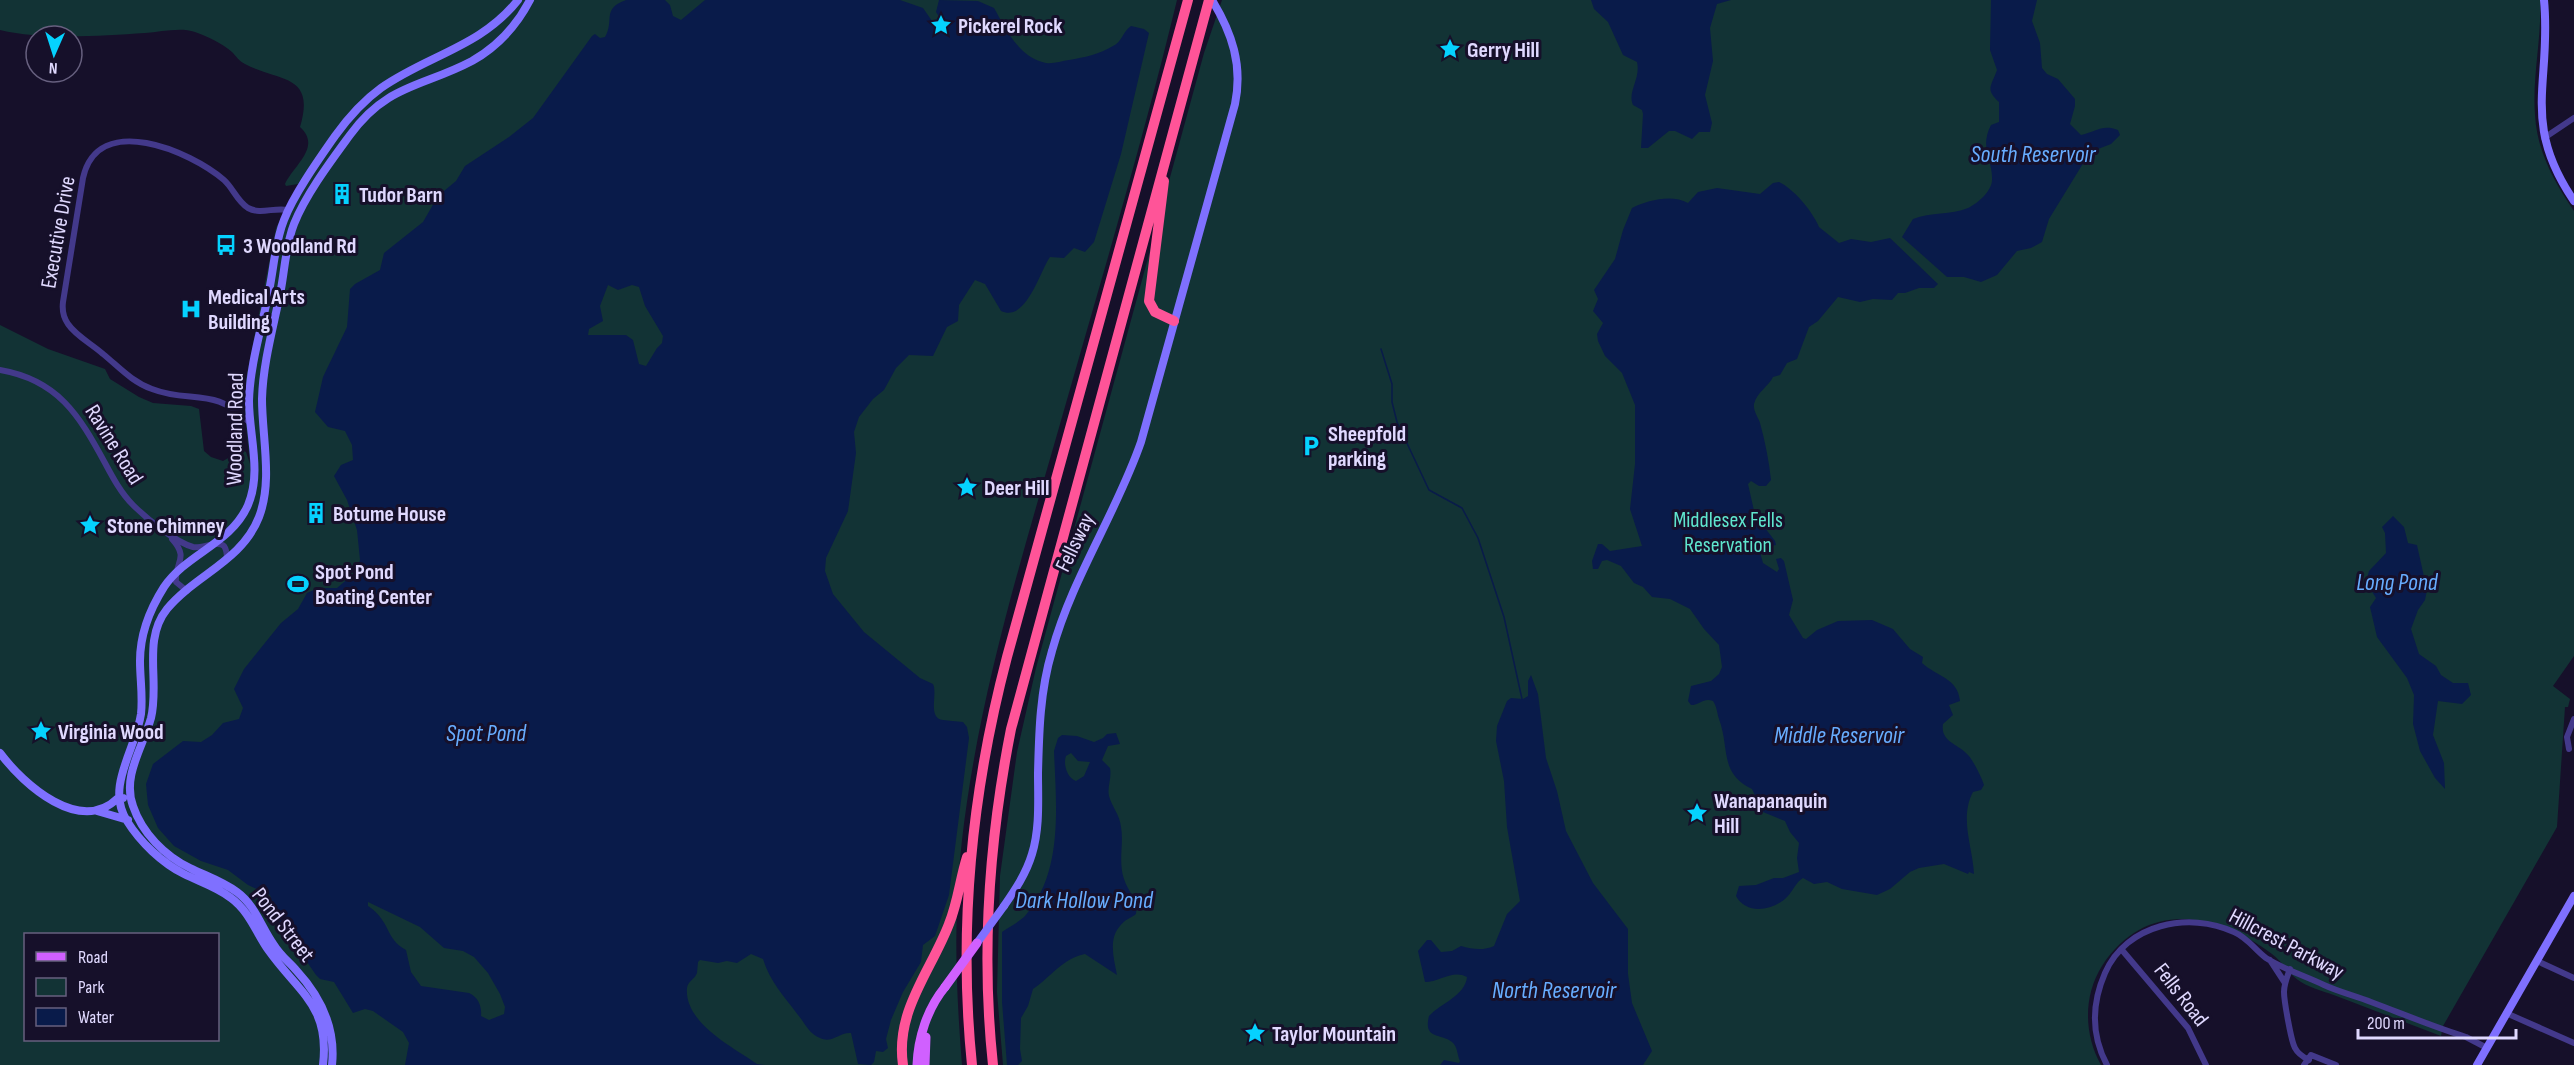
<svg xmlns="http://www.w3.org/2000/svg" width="2574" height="1065" viewBox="0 0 2574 1065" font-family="'Sofia Sans Condensed',sans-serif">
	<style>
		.green { fill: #123335; fill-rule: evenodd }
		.water { fill: #091b4a; fill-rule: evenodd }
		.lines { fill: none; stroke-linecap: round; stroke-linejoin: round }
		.stream { stroke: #091b4a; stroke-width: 1.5 }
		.street { stroke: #43398b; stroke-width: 6 }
		.secondary { stroke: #7f70ff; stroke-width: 8 }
		.primary { stroke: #d060ff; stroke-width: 9 }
		.highway { stroke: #ff5498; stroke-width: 10 }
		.secondary-bridge { stroke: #7f70ff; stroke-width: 8 }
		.primary-bridge { stroke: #d060ff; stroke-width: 9 }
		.labels { text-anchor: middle; stroke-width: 6; stroke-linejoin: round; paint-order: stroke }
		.poi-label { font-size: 22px; font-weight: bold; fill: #e0d9ff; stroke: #16102a; text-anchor: start }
		.street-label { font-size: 22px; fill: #e0d9ff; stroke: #16102a }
		.park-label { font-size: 22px; fill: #5fe5ce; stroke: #16102a }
		.water-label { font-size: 24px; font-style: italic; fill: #67adff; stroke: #16102a }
	</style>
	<rect width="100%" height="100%" fill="#16102a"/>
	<path class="green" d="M0,0h1177c-36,149 -81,297 -123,445 -38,132 -76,257 -92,395 -9,75 -6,150 0,225h-962v-740l48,24 57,20 5,10 29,18 14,6 38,3 8,3 5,42 7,6 12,4 19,-11 4,2 4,12 -5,-49 1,-36 30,-151 25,-49 -3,5 -12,2 -1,-2c9,-19 37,-37 15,-57 16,-54 -21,-45 -55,-63 -6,-3 -9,-8 -13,-12 -9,-8 -25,-16 -37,-20 -15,-5 -34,0 -50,1 -45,3 -103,7 -145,-3zM26,934h192v106h-192z
		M1222,0h1318c2,38 -8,77 -5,115 2,36 19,67 39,96v445l-21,30 17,13 -2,8h-3l-8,120 -114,199 -2,10c-34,-13 -68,-26 -102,-39 -12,-5 -27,-8 -38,-15 -11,-6 -19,-21 -29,-28 -57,-42 -126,-55 -170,12 -19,30 -18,69 -1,99h-1098l-6,-73 3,-116 17,-124 19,-84 168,-615z"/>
	<path class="water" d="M626,0h39l5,5 3,11 8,4 24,-20h195l23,8 16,23 5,2 3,-4 -11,-17 3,-12 39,1 16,7c12,21 25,50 52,55 7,1 16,-2 23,-3 16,-3 29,-5 44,-14 9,-4 10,-15 18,-20l13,3 5,4 -28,121 -27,88 -9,10 -11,-4 -10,10 -14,-1c-10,14 -24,66 -49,54l-16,-27 -10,-4 -16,25 -1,16 -11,6 -14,29 -24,-1 -13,13 -12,22 -11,9 -14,18 -5,15 2,21 -8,58 -22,47 -1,13 8,23 31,38 56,46 13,6c5,10 -6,34 10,36 6,1 13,1 20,2l4,5 2,11 -20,157 -14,41 -12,9 -2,17 -18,30 -12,28 -5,19 2,9 -5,4 -7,-1 -2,11 -3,3 -13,-1 -7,-31c-12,-1 -19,11 -31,5 -11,-4 -15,-15 -22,-23 -14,-19 -28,-33 -35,-56l-12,-5 -14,9 -10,-2 -9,2 -18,-3 -2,2 -1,11c-2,6 -9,8 -10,15 -3,35 46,59 70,76l8,1h-360l4,-22 -6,-11 -30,-21 -8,-2 -12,4 -19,-31 -14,-3 -4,-4 -38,-55 -8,-25 -22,-10 -20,-15 -27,-9 -27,-15 -16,-18 -10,-23 -2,-21 7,-20 30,-23 18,1 11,-7 11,-12 16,-4 4,-11 -9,-19 10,-20 37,-46 17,-14 9,-16 11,-5h19l20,-17 3,-11 -3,-30 -10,-30 -13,-24 7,-11 12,-5 -1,-15 -7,-14 -17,-4 -13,-15 8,-35 24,-50 3,-38 5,-5 25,-14 4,-17 39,-31 15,-26 18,-15 9,-15 44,-29 24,-19 59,-82 3,-2 5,4 5,-1c10,-17 -4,-28 21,-37zM608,285l10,5 14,-5 7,2 6,19 18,30 -1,7 -5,5 -11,18 -7,-2 -6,-24 -7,-5h-38l1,-6 14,-8 -3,-15zM368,902l52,25 24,21 19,3 11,6 14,16 12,21 5,13 -1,7 -15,6 -8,-4c1,-10 -3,-19 -12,-23l-48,-7 -10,-14 -5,-22c-21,-11 -15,-29 -38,-44z
		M1591,0h140l-14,4 -7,24 3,33 -8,34 7,28 -2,9h-11l-7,7 -17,-8h-6l-21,17h-7l2,-34 -1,-4 -9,-5c-6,-13 8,-26 4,-43l-14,-7 -15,-33 -14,-13z
		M1991,0h46l-5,21 8,22 2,25 5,6 11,5 17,20v7l-5,18 11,11c15,-3 21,-11 37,-5l2,5 -9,9 -13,5 -11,8 -38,62 -7,23 -11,6 -14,3 -20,24 -16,7 -17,-5h-17l-45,-40 11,-18c18,-7 38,-4 55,-11 9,-4 24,-17 24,-28 1,-20 -13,-32 -1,-55l8,-3v-20c-14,-13 -8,-15 -2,-32l-7,-20z
		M1779,182c15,7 34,30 40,45l20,16 12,-4 20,3 19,-4 48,46 -4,4h-15l-14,5h-7l-6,7 -19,-1 -13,3 -22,-5 -20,24 -9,6 -12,32 -10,4 -7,12 -7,2c-4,9 -16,15 -19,27 -1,7 4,13 6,19 5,18 9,38 11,57l-5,6h-7l-8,-5 -3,3 7,31 20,26 1,4 -6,1 -9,-6 -4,2 6,21 14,9 2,-3 -3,-10 5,-1 3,3 9,39 -4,15 14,23 3,1 11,-9 21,-9 34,-1 21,9 17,20 13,8 -1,6c14,13 36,15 38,38l-11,4 4,10 -10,9c-3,18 16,20 25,31 5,5 14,23 16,30l-3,5 -8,2c-14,26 0,56 1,82l-5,-2 -1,2 -24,-10 -25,4 -9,4 -20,17 -13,6 -35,-6 -15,-7 -13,2 -11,-6c-7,4 -10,13 -16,19 -14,14 -41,18 -51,-1l3,-10 17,-1 18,-7h9l16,-6 -2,-14 2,-15 -9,-11 -5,-11 -22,-9 -11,-23c-33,-16 -22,-40 -33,-70 -2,-6 -2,-12 -6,-18 -9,-4 -13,4 -22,4l-3,-4 3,-15 20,-5 8,-7 3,-7 -3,-22 -15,-16 -14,-20 -20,-10 -18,-2 -9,-10 -9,-4 -13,-17 -14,-6 -5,1 -4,8h-5l-1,-8 6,-17h4l8,7 32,-5 -12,-37 5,-45v-59l-13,-32 -17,-17 -7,-15 -1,-7 6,-11 -10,-12 5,-12 -4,-9 21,-31 8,-29 9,-22c16,-8 40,-14 56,-5l10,-11 19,-4 43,6 13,-11z
		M2393,516l11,11 4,16 9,2 10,45 -2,10 -7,10 -7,19 8,25 17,12 5,9 12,8h15l3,12 -9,9 -24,-3 -5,34 11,28 1,26 -10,-11 -15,-27 -7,-27 1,-29 -7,-17 -30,-41 -7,-30 6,-9 -10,-16 3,-11 17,-18 -1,-20 -3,-6z
		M1531,675l7,19 8,64 11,33 9,40 27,52 35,46v45l4,29 20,48 -9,14h-203l4,-5 15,3 1,-2c-3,-6 -2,-14 -8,-19 -11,-9 -29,-2 -23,-26 12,-13 36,-20 38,-39 -14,-8 -28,5 -42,5l-7,-31 9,-11h4l10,12 11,-1 9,-5c11,3 22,5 33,0l13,-32 13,-13 -13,-74 -3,-46 -8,-40 1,-15 10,-25 4,-3 12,1 5,-3v-15z
		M1116,733l4,11 -12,2 -6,14 8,8c2,10 -3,19 -1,28 3,11 11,19 12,31 3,17 -3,34 3,52 4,13 14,20 12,35 -5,4 -12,6 -16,12 -12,13 -6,33 -3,49l-32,-21c-22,4 -34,23 -52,35l-5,17 -7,12 -1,31 2,12 -4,4h-11l-5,-63v-70c7,-5 17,-10 23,-16 39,-44 31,-111 29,-165l4,-13 4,-3 15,1 17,6 9,-4 4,-4zM1071,753l7,8 12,1 -6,14 -8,5c-9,-3 -13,-17 -10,-25z"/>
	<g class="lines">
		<path class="stream" d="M1381,349l11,35v18l5,20 32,68 33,18 16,30 26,79 18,82"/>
		<path class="street" d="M2544,138l30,-20
			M0,370c58,10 79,45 105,93 8,15 16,30 28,42 13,13 42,37 60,42 9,2 24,-7 31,-1 3,4 3,9 3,13
			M250,423c-35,-37 -60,-19 -98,-34 -20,-7 -33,-22 -49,-35 -11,-10 -27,-18 -35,-30 -5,-7 -6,-14 -5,-22l20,-124c15,-67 107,-27 141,2 9,8 13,21 24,28 13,7 26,-1 40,2
			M172,539c18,20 2,23 4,43l11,9
			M2569,749l-2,-12 7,-18
			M2122,950l66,78 18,37
			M2270,960l15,23
			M2537,961l37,17
			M2290,969c-3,8 -6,15 -6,23 0,8 7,49 11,56 3,6 8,9 14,12
			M2506,1013l68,30
			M2107,1065c-16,-30 -15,-62 -2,-92 21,-49 84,-62 129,-41 14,6 21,18 32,26 17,11 39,18 58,27 15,7 32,11 47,17 32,12 63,25 95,35l21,11
			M2304,1065l7,-10 25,10"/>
		<path class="secondary" d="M2544,0c8,82 -24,122 30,201
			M0,753c24,32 80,82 118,45h5
			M97,811l31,9
			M1004,906c11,-16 22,-32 28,-52 8,-26 6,-54 6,-81 1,-41 2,-82 14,-122 20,-73 64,-137 89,-209l94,-338c8,-39 -3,-71 -23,-104
			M323,1065c7,-59 -24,-72 -54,-114 -13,-18 -19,-39 -38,-53 -14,-11 -31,-16 -47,-24 -22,-11 -44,-32 -57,-53 -22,-34 9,-72 14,-107 2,-18 -1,-35 -1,-53 0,-26 10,-52 24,-74 23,-34 67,-43 84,-82 14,-33 1,-70 1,-104 1,-37 13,-74 20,-110 5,-24 6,-49 15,-71 10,-26 35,-61 51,-84 13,-18 28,-35 46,-48 47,-33 100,-41 137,-88
			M332,1065c4,-37 -11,-68 -36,-95 -7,-8 -16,-15 -22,-25 -13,-18 -18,-39 -37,-53 -15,-11 -31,-16 -47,-24 -25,-12 -48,-35 -57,-62 -11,-30 10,-59 18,-88 9,-36 -9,-78 16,-109 28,-34 75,-48 92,-92 14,-36 3,-80 3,-118 1,-37 12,-74 19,-110 4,-22 5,-45 13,-65 12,-30 37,-63 56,-89 37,-51 73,-48 122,-74 25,-14 45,-36 58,-61
			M2477,1065l97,-169"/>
		<path class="primary" d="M917,1065c1,-27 10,-56 28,-78
			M925,1065l1,-28"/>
		<path class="highway" d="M1164,181l-15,120 6,11 19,9
			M903,1065c-8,-54 28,-94 46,-141 9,-22 11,-45 18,-67
			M972,1065c-14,-137 0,-275 35,-408l181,-657
			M993,1065c-12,-112 -4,-225 18,-336l198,-729"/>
		<path class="secondary-bridge" d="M977,943l27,-37"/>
		<path class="primary-bridge" d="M945,987l32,-44"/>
	</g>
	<defs>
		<symbol id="sight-bare" viewBox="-9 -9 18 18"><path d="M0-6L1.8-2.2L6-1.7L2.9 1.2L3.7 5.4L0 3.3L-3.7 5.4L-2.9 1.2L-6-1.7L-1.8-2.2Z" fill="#05d2ff" stroke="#16102a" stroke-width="2.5" paint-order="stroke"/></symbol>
		<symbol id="building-bare" viewBox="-9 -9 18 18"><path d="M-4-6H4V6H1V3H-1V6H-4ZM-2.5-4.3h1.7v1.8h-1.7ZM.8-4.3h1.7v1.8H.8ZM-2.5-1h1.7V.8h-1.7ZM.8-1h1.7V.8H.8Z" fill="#05d2ff" stroke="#16102a" stroke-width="2.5" paint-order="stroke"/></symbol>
		<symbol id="bus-bare" viewBox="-9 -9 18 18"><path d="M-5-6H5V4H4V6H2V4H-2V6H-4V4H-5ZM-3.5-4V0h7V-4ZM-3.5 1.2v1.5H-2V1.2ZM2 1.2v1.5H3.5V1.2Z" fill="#05d2ff" stroke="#16102a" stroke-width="2.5" paint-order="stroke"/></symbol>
		<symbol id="hospital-bare" viewBox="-9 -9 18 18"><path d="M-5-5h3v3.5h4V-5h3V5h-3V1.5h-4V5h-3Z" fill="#05d2ff" stroke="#16102a" stroke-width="2.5" paint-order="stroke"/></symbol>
		<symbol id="parking-bare" viewBox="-9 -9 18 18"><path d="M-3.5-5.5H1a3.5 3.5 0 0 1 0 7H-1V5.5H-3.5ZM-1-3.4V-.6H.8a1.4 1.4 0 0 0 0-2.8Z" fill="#05d2ff" stroke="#16102a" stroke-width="2.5" paint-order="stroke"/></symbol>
		<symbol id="stadium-bare" viewBox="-9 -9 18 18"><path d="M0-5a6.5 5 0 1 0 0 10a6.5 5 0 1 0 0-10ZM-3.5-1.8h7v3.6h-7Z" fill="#05d2ff" stroke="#16102a" stroke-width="2.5" paint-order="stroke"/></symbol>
	</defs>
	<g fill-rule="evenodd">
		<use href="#sight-bare" x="926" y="10" width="30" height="30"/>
		<use href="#sight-bare" x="1435" y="34" width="30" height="30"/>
		<use href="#building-bare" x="327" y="179" width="30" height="30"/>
		<use href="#bus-bare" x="211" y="230" width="30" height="30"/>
		<use href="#hospital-bare" x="176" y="294" width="30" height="30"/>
		<use href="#parking-bare" x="1296" y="431" width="30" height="30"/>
		<use href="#sight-bare" x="952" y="472" width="30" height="30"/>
		<use href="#building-bare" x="301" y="498" width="30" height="30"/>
		<use href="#sight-bare" x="75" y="510" width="30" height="30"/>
		<use href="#stadium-bare" x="283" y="569" width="30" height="30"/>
		<use href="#sight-bare" x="26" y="716" width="30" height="30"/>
		<use href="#sight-bare" x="1682" y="798" width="30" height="30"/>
		<use href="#sight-bare" x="1240" y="1018" width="30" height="30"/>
	</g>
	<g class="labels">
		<g class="poi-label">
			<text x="958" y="33">Pickerel Rock</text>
			<text x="1467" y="57">Gerry Hill</text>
			<text x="359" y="202">Tudor Barn</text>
			<text x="243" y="253">3 Woodland Rd</text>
			<text x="208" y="304">Medical Arts<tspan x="208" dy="25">Building</tspan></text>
			<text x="1328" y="441">Sheepfold<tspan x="1328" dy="25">parking</tspan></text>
			<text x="984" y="495">Deer Hill</text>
			<text x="333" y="521">Botume House</text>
			<text x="107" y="533">Stone Chimney</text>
			<text x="315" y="579">Spot Pond<tspan x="315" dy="25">Boating Center</tspan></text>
			<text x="58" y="739">Virginia Wood</text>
			<text x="1714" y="808">Wanapanaquin<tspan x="1714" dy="25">Hill</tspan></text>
			<text x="1272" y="1041">Taylor Mountain</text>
		</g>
		<g class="street-label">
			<text transform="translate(57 232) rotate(-80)" y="8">Executive Drive</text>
			<text transform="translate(234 429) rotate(-89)" y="8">Woodland Road</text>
			<text transform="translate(115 444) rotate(58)" y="8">Ravine Road</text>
			<text transform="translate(1074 542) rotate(-64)" y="8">Fellsway</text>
			<text transform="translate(284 924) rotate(52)" y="8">Pond Street</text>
			<text transform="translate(2287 943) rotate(28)" y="8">Hillcrest Parkway</text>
			<text transform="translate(2182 994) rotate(52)" y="8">Fells Road</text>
		</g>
		<g class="park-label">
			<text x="1728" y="527">Middlesex Fells<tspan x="1728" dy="25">Reservation</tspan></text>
		</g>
		<g class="water-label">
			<text x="2033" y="162">South Reservoir</text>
			<text x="2397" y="590">Long Pond</text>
			<text x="486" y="741">Spot Pond</text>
			<text x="1839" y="743">Middle Reservoir</text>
			<text x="1084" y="908">Dark Hollow Pond</text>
			<text x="1554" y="998">North Reservoir</text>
		</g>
	</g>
	<rect x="24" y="933" width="195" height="108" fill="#16102a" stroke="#67607f" stroke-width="1.5"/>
	<rect x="36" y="952" width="30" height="9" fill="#d060ff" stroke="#67607f" stroke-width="1.5"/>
	<text x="78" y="963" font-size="18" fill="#e0d9ff">Road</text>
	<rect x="36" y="978" width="30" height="18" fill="#123335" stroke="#67607f" stroke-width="1.5"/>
	<text x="78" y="993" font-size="18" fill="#e0d9ff">Park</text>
	<rect x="36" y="1008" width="30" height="18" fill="#091b4a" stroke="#67607f" stroke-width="1.5"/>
	<text x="78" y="1023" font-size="18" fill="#e0d9ff">Water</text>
	<g transform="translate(54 54) rotate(183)"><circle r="28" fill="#16102a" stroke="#67607f" stroke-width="1.5"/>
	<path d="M0-4.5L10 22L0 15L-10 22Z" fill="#05d2ff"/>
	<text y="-9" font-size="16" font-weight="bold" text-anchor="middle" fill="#e0d9ff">N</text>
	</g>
	<path d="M2358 1029v9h158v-9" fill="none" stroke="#e0d9ff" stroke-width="3"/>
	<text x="2367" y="1029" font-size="18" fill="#e0d9ff" stroke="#16102a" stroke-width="4.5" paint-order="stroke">200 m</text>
</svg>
